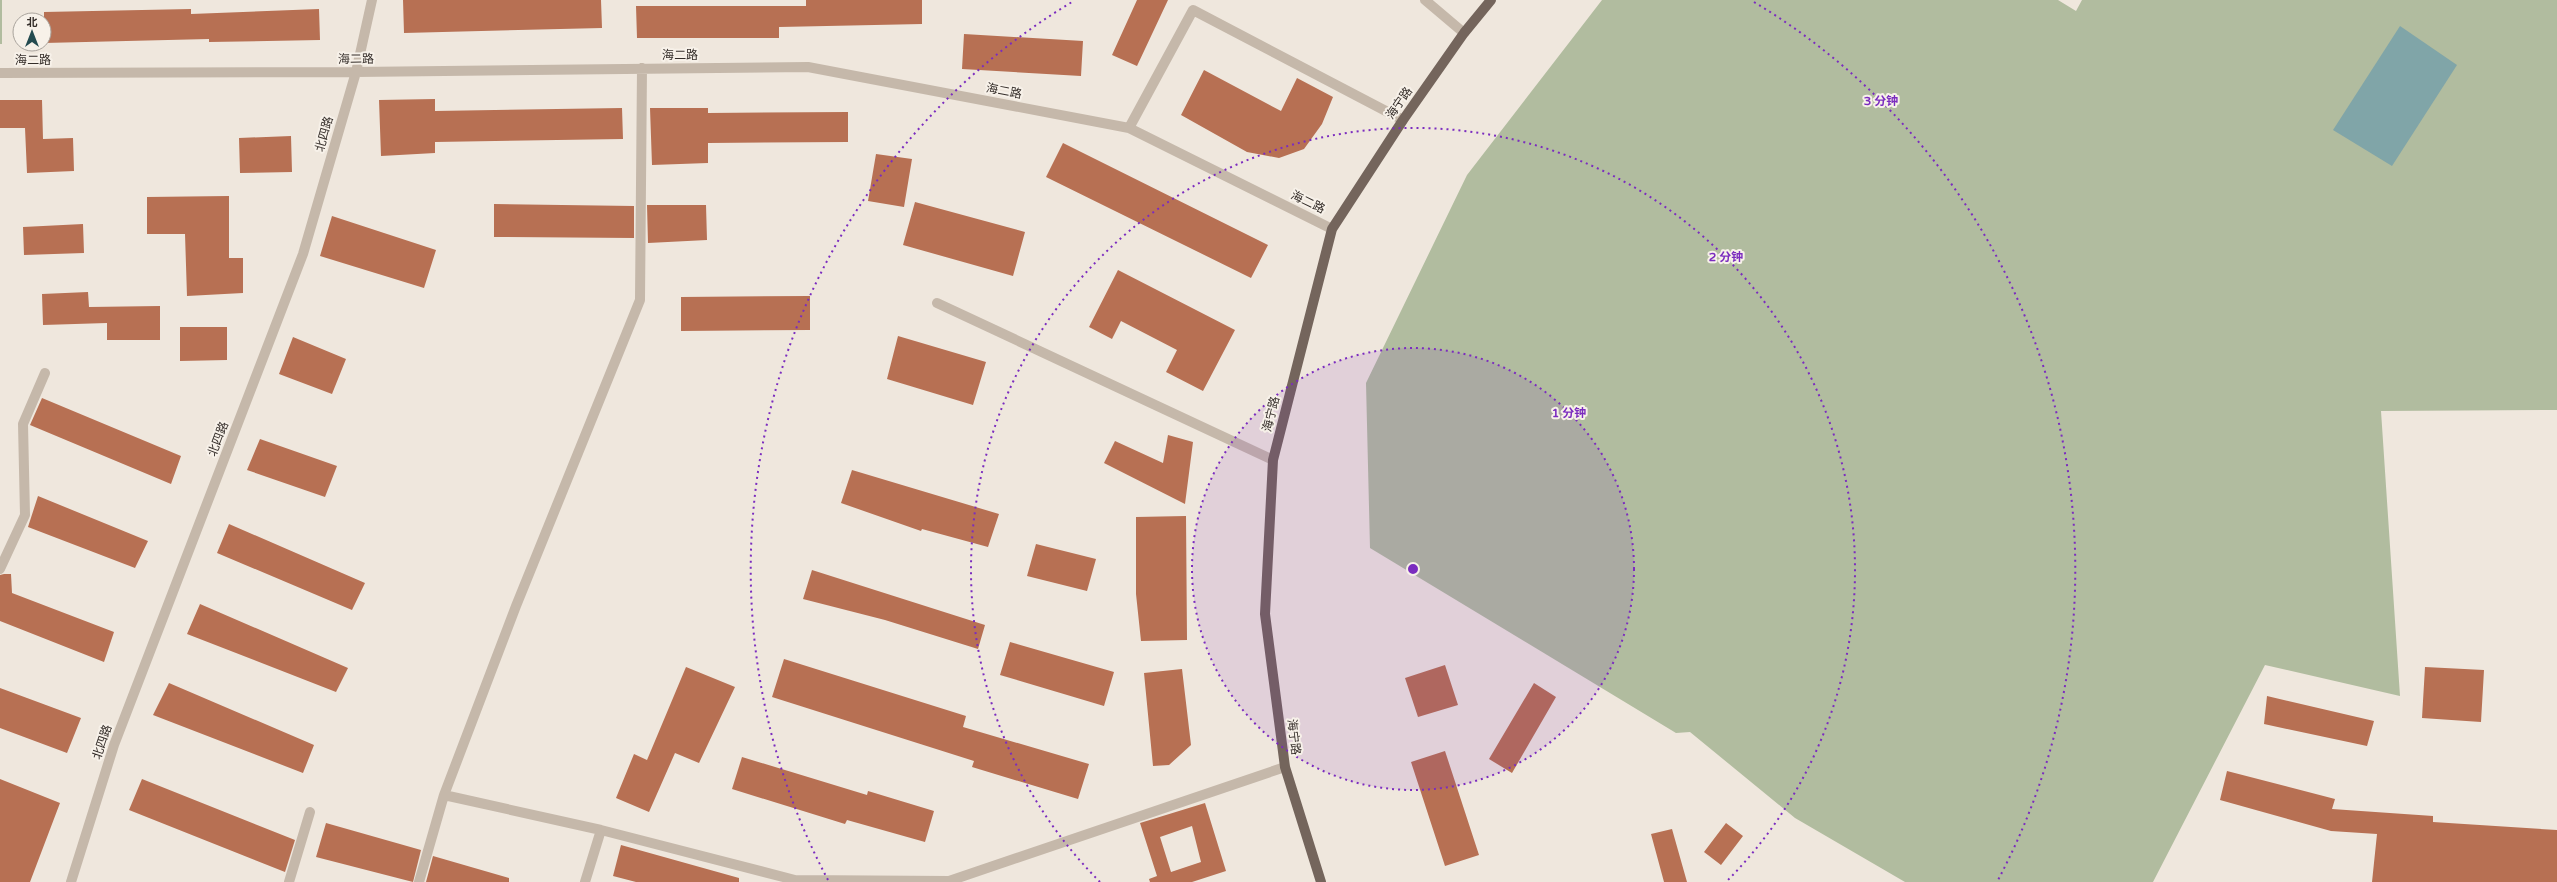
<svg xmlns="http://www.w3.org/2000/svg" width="2557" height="882" viewBox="0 0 2557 882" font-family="'Varela Round','Noto Sans SC',sans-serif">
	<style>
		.green { fill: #b1bc9f }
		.water { fill: #80a5a8 }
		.building { fill: #b77053; fill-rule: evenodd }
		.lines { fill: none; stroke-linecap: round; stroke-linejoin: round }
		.minor { stroke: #c5b8aa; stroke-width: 10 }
		.major { stroke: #74655c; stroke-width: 10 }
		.ring { fill: none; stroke: #7b2cbf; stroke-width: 2; stroke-dasharray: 2 4 }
		.labels { text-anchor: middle; stroke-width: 4; stroke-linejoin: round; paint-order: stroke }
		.street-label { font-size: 12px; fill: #342d29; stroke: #f7f1e9 }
		.centre { fill: #7b2cbf; stroke: #f7f1e9; stroke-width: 2 }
		.ring-label { font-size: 12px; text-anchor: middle; font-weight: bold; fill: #7b2cbf; stroke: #f7f1e9; stroke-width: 4; stroke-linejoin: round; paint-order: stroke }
	</style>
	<rect width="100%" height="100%" fill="#efe7dd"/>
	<path class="green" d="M0,0h2v44h-2z
		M1602,0h456l18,11 6,-11h475v410l-176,1 19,285 -135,-31 -112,217h-248l-110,-64 -105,-86 -14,1 -306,-185 -4,-165 101,-208z"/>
	<path class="water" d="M2400,26l57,39 -65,101 -59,-36z"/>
	<path class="building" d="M403,0h198l1,28 -198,5z
		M806,0h116v24l-143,3v11h-142l-1,-32h170z
		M1137,0h31l-31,66 -25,-11z
		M191,9v5l128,-5 1,31 -111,2v-3l-165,4v-31z
		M964,34l119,7 -2,35 -119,-7z
		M1204,70l77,41 16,-33 36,19 -11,27 -18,25 -25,9 -32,-6 -66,-37z
		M435,99v12l187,-3 1,31 -188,3v11l-54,3 -2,-56z
		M0,100h42l1,39 30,-1 1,33 -47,2 -2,-45h-25z
		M650,108h58v5l140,-1v30l-140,1v20l-56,2z
		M291,136l1,36 -52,1 -1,-35z
		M1063,143l205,102 -17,33 -205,-101z
		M876,154l36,5 -8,48 -36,-6z
		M229,196v62h14v35l-56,3 -2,-62h-38v-37z
		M915,202l110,30 -12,44 -110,-31z
		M494,204l140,2v32l-140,-1z
		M647,205h59l1,35 -59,3z
		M332,216l104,34 -12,38 -104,-32z
		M83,224l1,29 -60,2 -1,-28z
		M1118,270l117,60 -32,61 -37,-19 11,-22 -56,-29 -9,18 -23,-12z
		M88,292l1,15 71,-1v34h-53v-17l-64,2 -1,-31z
		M810,296v34l-129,1v-34z
		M180,327h47v33l-47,1z
		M898,336l88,26 -13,43 -86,-26z
		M293,337l53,22 -14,35 -53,-20z
		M42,398l139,58 -10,28 -141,-59z
		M1168,435l25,7 -8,62 -81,-41 11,-22 48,22z
		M260,439l77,27 -12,31 -78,-27z
		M852,470l147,44 -11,33 -66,-18 -1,2 -80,-28z
		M38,496l110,45 -13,27 -107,-41z
		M1186,516l1,124 -46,1 -5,-47v-77z
		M229,524l136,59 -13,27 -135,-57z
		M1036,544l60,15 -9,32 -60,-15z
		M812,570l173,55 -7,24 -93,-29 -82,-21z
		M4,574h7l1,19 102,39 -10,30 -104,-41v-46z
		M200,604l148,64 -12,24 -149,-58z
		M1010,642l104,30 -10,34 -104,-31z
		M784,659l182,57 -3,11 126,37 -11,35 -106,-32 2,-6 -202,-64z
		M1445,665l13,40 -40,12 -13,-39z
		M686,667l49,20 -36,76 -24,-10 -26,59 -33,-14 18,-44 13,6z
		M2425,667l59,3 -3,52 -59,-4z
		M1182,669l9,76 -22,20 -16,1 -9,-93z
		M169,683l145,62 -11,28 -150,-58z
		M1534,683l22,14 -44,76 -23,-14z
		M0,688l81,30 -14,35 -67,-25z
		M2267,696l107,25 -7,25 -103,-22z
		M1445,751l34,104 -34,11 -34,-104z
		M742,757l125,38 1,-4 66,20 -9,31 -78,-22 -2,4 -113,-35z
		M2227,771l108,28 -3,10 101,7v6l124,8v52h-185l5,-48 -46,-3 -111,-31z
		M0,779l60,24 -30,79h-30z
		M142,779l153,61 -10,32 -156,-62z
		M1205,803l21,68 -34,11h-42l-1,-3 8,-3 -17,-53zM1192,826l9,36 -30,10 -11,-35z
		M326,823l95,27 -8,32 -97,-25z
		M1726,823l17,13 -22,29 -17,-13z
		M1672,829l15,53h-23l-13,-48z
		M621,845l118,33v4h-103l-23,-6z
		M433,856l76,22v4h-83z"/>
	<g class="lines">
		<path class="minor" d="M1425,0l39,33
			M0,73l356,-1 452,-5 321,61 203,101
			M1129,128l64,-118 210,110
			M937,303l336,157
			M0,569l25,-54 -2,-91 22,-51
			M444,795l157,35 194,50 154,1 336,-114
			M71,882l43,-137 189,-491 53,-182 16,-72
			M289,882l21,-70
			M419,882l25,-87 72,-189 124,-306 2,-232
			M585,882l16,-52"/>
		<path class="major" d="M1321,882l-36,-115 -20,-153 8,-154 59,-231 71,-109 61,-87 27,-33"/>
	</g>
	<circle cx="1413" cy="569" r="221" fill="#7b2cbf" fill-opacity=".12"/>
	<g class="ring">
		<circle cx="1413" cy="569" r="221"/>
		<path d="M1100 882A442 442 0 1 1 1726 882"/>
		<path d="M828 880A662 662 0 0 1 1072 2M1754 2A662 662 0 0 1 1998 880"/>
	</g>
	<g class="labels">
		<g class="street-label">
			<text x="680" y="59">海二路</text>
			<text transform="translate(356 59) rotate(-1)" y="4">海二路</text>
			<text x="33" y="64">海二路</text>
			<text transform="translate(1004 91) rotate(11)" y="4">海二路</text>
			<text transform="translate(1399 103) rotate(-55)" y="4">海宁路</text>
			<text transform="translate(324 134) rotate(-74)" y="4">北四路</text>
			<text transform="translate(1308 202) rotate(26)" y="4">海二路</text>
			<text transform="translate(1271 414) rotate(-76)" y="4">海宁路</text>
			<text transform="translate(218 439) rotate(-69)" y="4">北四路</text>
			<text transform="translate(1294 737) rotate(83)" y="4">海宁路</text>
			<text transform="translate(102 742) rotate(-71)" y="4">北四路</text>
		</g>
	</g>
	<circle cx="1413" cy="569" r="6" class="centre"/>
	<g class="ring-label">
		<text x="1881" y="105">3 分钟</text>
		<text x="1726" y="261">2 分钟</text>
		<text x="1569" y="417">1 分钟</text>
	</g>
	<g transform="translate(32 32)"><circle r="19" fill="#f7f1e9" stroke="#a9a39c"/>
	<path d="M0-3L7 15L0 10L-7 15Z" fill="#244b50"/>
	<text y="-6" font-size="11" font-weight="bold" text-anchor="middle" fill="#342d29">北</text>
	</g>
</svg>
